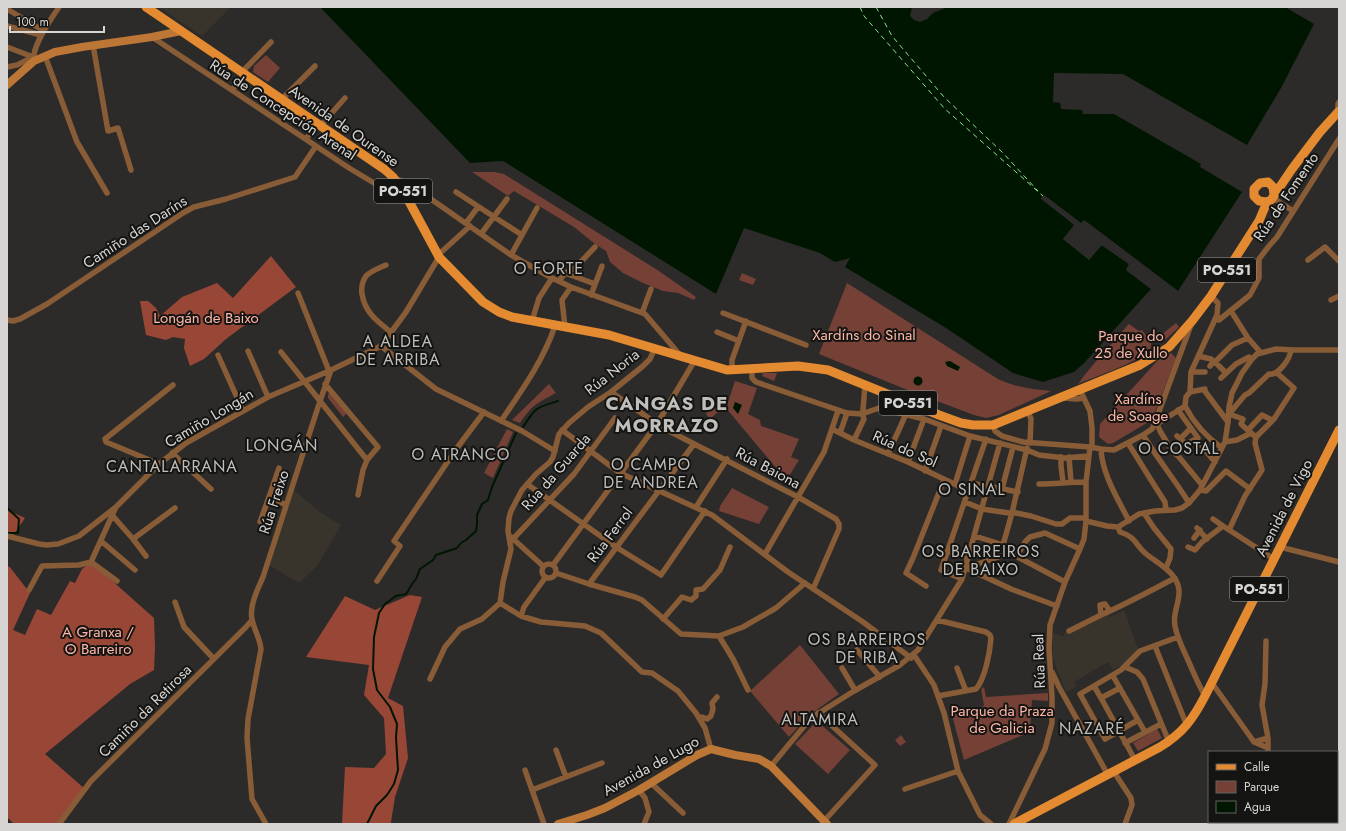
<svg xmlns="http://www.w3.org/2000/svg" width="1346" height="831" viewBox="0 0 1346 831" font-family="Jost,sans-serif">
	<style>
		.built { fill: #38342c }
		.green { fill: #754035 }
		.forest { fill: #984737 }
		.water { fill: #001600 }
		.pier { fill: #2c2b29 }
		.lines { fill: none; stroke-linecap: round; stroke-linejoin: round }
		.stream { stroke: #001600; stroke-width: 2 }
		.ferry { stroke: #8fe38d; stroke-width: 1; stroke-dasharray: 5 4; stroke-linecap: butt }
		.street { stroke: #885c37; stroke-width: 5.5 }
		.secondary { stroke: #bc7636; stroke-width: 8 }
		.primary { stroke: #e48a31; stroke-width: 9 }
		.labels { text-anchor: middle; stroke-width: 4; stroke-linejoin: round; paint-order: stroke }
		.shield { fill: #141412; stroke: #9c9b99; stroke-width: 1 }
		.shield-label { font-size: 14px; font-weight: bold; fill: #d6d5d3 }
		.street-label { font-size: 15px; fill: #d6d5d3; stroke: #141412 }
		.park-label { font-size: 15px; fill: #feb7a8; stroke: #141412 }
		.neighbourhood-label { font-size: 16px; letter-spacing: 1px; fill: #bfbebb; stroke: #141412 }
		.district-label { font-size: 19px; font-weight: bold; letter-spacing: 1px; fill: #bfbebb; stroke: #141412 }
	</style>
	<rect width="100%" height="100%" fill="#2c2b29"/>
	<path class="built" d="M159,7h72l-29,29z
		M294,490l26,22 21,13 -24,41 -18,17 -29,-17 2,-13z
		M1124,610l14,39 -11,13 -14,8 -5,-8 -34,20 3,5 -11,5 -10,-25 -3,-9 -1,-25 12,3v-3l19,-6 25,-13 2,3z"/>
	<path class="green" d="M266,55l14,13 -12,14 -15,-10 1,-6z
		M472,172h22l10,2 155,97 37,26 -2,3 -16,-7 -15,-2 -20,-8 -20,-10 -13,-11 -4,-11 -11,-7 -21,-17 -60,-36 -6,5z
		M742,273l14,6 -3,6 -14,-5z
		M847,283l151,96c17,8 34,10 53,12l-52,24 -13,3 -12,-3 -69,-26 -86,-35z
		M1176,323l3,4 -2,2 -12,11h-5l1,-5z
		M1129,324l10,7 3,-1 9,12c0,4 0,6 -2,9 -11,11 -55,26 -71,33 15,-21 33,-39 49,-58z
		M1171,353l5,5 -1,3 -23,59 -39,23 -5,1 -9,-7 1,-13 59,-65z
		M763,373h14l-3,8 -12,-5z
		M735,381l22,7 -9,26 12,6 1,6 38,13 -8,18 8,3 -13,21 -12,-5 3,-7 -51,-61z
		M549,384l7,9c-19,10 -24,12 -36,30l-8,-3z
		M330,393l17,20 -4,4 -15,-19v-4z
		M712,398l10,4 -3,9 -9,8 -4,-5z
		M507,429l6,3 -20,46 -9,-5z
		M732,488l37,19 -10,17 -40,-13 1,-5z
		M800,645l39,49 -31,22 -19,21 -39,-46z
		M984,687l2,10 62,-4v8l-16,-1 -2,32 -66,28 -12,-45 32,-9 -3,-17z
		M818,722l32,28 -22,24 -33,-30 20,-21z
		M1157,729l5,9 -24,13 -5,-8z
		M901,735l5,7 -6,4 -5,-6z"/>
	<path class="forest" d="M271,256l25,31 -70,52 -22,20 -14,7 -6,-18 1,-9 -12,-2 -7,3 -20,-5 -6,-34h8l8,7 4,8 22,-19 35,-14 16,15z
		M7,510l18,8 -13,19h-5z
		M91,562l63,56 1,29 -1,23 -24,14 -85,70 40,35 -26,35h-45l-7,-7v-248l2,-3 21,27 -17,37 12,5 12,-26 14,6 19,-34 5,2 7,-14z
		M410,595l12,2 -34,101 15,8 5,52 -13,39 -4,25 -1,2h-48l3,-57 29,1 12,-14 -2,-36 -20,-23 5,-30 -63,-8 39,-61 30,14z"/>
	<path class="water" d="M320,7h592l-2,9 4,4 6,2 7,-3 6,-6 15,-6h337l29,17 -33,64 -34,57 -124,-71 -69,-1 -1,29 7,1 1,6 21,1 1,4h31l87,50 -1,3 42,25 -64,99 -94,-71 -2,4 -38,-29 -3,4 34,26 -12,14 26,20 12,-14 28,19 -3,6 25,19 -67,74 -10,9 -31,10 -30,-9 -67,-45 -101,-61 5,-9 -15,4 -15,-9 -76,-25 -28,66 -213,-133 -33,2z
		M950,361l10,6 -2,4 -11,-5 -2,-4z
		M913.5 381a4.5 4.5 0 1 1 9 0a4.5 4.5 0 1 1-9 0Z
		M735,402l7,3 -4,9 -5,-6z"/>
	<path class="pier" d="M1044,195l37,28 3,-3 94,71h-4l-89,-68 -2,2h-3l-36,-28 32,27v2l-10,13 23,18 11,-14h2l28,20 1,2 -3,4 25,20h-2l-25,-19 3,-6 -27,-19 -13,15 -26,-21 11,-14 -33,-27z"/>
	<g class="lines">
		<path class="stream" d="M523,427c13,-20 12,-19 35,-26
			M7,508l12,11 -1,14h-11
			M367,824l9,-18 11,-11 7,-11 4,-14 -2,-32 1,-14 -7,-17 -13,-17 -4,-21 1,-32 5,-24 6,-9 11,-8 10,-2 2,-3 4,-7 4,-5 4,-10 13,-9 3,-5 21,-7 4,-5 5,-3 10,-9 1,-7v-9l5,-11 6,-4 4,-13 24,-54"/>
		<path class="ferry" d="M860,7l4,9 81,93 98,87
			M876,7l16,29 52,61 59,56 35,38"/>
		<path class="street" d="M7,9l37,22
			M7,26l34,9
			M152,37l197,131 40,24 16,2
			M93,45l15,86 10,-3 13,42
			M7,47l26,10
			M45,56l32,86 30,51
			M34,61c-3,-14 17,-42 25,-54
			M7,67l10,-2 16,-8
			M242,72l29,-30
			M232,90l13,-16
			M282,99l33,-33
			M1338,111v-7l1,-2
			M321,125l24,-27
			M306,139l12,-16
			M395,178l23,12 93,65 41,23 19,9 74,27 35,41
			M456,192l66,43
			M1273,198l20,13
			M466,223l12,-16
			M481,234l26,-35
			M438,255l32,-29
			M511,255l26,-47
			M1308,260l17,-13 14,14
			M386,265c-7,3 -15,6 -20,11 -4,6 -5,11 -4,18 3,19 16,28 30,39
			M565,273l30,11
			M559,281l6,-8 10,-5 20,-21
			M298,293l31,78
			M591,295l11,-29
			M1331,300l8,-4
			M1231,311l17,27 13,15
			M642,313l9,-24
			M723,313l83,32
			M1215,319l4,1 31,-25 9,-17v-19l10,-13 8,-9 62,-98
			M7,320l6,1 7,-2 27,-15 136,-91 11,-6 32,-8 69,-22 21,-31
			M532,321l7,-23 13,-20
			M565,327l-3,-27 9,-13
			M717,332l22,9
			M381,346l55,43 86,42 33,20
			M248,351l20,46
			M281,352l86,108
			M218,355l25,56
			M1198,356l13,3 4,4
			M1215,362l11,11
			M1210,366l3,-4h2l17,-17 16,-7
			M752,369v9l4,4 91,31 15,1 1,-4 2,-25
			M732,371v-11l14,-39
			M1191,372h14
			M1221,378l15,-14 13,-7 3,2
			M325,384l53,63 -11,13 -4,10 -5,25
			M1080,390l10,21 2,17v19
			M1204,390l24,32
			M611,392l52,36 135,69 38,22 3,5v5l-26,60
			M1190,392l15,-3
			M1064,398l13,1 7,-1
			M1185,406l1,-9 4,-5 1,-20 26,-57 1,-12 -7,-7
			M1185,406c9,17 21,31 37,42
			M1178,410l20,28 -2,1 19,23
			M1028,411l3,8 -1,24
			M1229,414l16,-19 4,-2 20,-19c9,2 21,-15 22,-24
			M1229,414l14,5 -2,5 10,9
			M501,421c21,-31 42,-60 54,-95
			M1156,422l4,9 12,20 7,6 23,28
			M1157,424l28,-18
			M993,425l2,6 7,5 21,6 67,5 11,2 13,1 29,-15 9,-6 2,-4 37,-100
			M832,429l22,11 54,22 61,29
			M562,430l58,43 92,42 76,57 75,50 48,36
			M1248,430l14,-15 10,5
			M840,433l7,-20
			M1143,435c14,23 32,45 46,68
			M1177,436l9,8 10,-5
			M1180,439l11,-11
			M854,440l10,-21 -2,-5 17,-6 45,11 46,17 57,14 12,5 26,3 24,-2
			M1225,442l12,-2 14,-7 5,4 18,-18 20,-31 -17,-15
			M1128,443l23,37 14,22 1,8
			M1101,449c1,25 17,50 28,72
			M172,453l39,36
			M888,454l18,-40
			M1061,457v9l2,16
			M1069,457l2,25
			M908,462l16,-43
			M159,464l-53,-22 -1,-3 68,-54
			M279,468l-10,29 17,8
			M925,471l16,-45
			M972,483l16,4
			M527,484l89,63 45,28 44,-64
			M955,484l15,-48
			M1039,484c16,0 31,-2 47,-2
			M988,486l30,6
			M1002,489l11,-42
			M1200,490l6,1 20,-20 24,18
			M965,502l17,7 27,4h7l15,3 25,8h6l8,-6h16
			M696,507l31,-48
			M1144,513l10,15 17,21 -1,9 -4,10
			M112,515l21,24 42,-31
			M1213,519l10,7 51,33
			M1086,521l21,5 11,1 21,-13 16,-3 20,-1 7,-2 7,-5 11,-13 25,-48 3,-20 1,-15 3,-14 10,-20 10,-14 5,-5 19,-5 17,1h46
			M260,522l9,-25
			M1118,527l2,5c16,5 15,12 25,21 13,11 32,19 34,37 1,13 -7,24 -4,36 2,11 7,21 12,32 6,13 11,26 18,38
			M1197,528l10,11
			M1229,530l16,-34 17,-26 -7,-27 1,-6
			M7,536l32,8 8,1 11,-1 21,-8 37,-29 43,-43 27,-21 82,-46 61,-26 52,-25 25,-34 33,-55
			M975,536l28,9
			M511,537l32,29
			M1194,538l6,-8
			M133,539l13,17
			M513,539l61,-65 41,-56
			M101,541l34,29
			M1003,545l9,-32 15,-65
			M1188,547l7,3 7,-8 21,-16
			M1280,547l59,15
			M948,551l20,7
			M765,554l59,-102 14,-41
			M1017,556l8,-14 5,-5 15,-4 35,16
			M91,562l26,19
			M542 571a7 7 0 1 1 14 0a7 7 0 1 1-14 0Z
			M553,565l104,-141 38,-64
			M966,568l44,-15 55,29
			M966,568l45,21 46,17
			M556,573l33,11 46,13 7,3 39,34 38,2 24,-9 33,-19 29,-25
			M962,579l-21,-9 45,-131
			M377,581l23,-35 -6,-5 63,-93 27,-36
			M589,584l105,-140
			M926,586l-20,-13 7,-15 31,-78
			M29,590l13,-24 37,-1 12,-3 24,-53
			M175,602l9,25 30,32
			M500,603l3,-21 8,-33 -3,-18 1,-13 2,-7 11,-21 14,-16 14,-12 3,-5 6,-23 10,-11 19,-16 23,-15 32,-26 7,-7 5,-11
			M500,603l21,13 20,6 44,4 16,7 41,39 10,1 26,18 18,22 9,15 6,21
			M1110,611l-5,-7 -5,1 1,10c25,-11 49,-24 74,-37
			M521,616l3,-9 21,-29
			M663,619l19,-22 9,3 5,-4v-6l7,-1 17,-19 10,-23
			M937,620l49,12 4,3 1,3c-1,14 -6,41 -15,51l-38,7
			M1069,631l32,-16
			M719,636l14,23 15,31
			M1266,641l-1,43 -3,21 6,33v14
			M1155,646l32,80
			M857,650l23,27
			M914,655l20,30 10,28 14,58 22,44 11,9
			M1125,667l12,5 6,7 26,63
			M842,668l13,22
			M957,668l9,23
			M1052,672l7,15 49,88
			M1113,676l32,56
			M430,679l15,-32 15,-18 22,-10 18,-16
			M1212,683l42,59
			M1094,686l7,12
			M1120,688l-19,10 34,62
			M818,713l57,52 -51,56
			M699,718l3,-1 5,2 4,-3 2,-7 -1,-6 5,-6
			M1138,720l-33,19 -25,-45 41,-24 19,-19 38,-14
			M1125,743l36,-19
			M1268,748l-14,-6 14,-4
			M556,750l10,27
			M771,766l40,-48 43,-27 46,-26 18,-15 44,-71 38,-136
			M525,770l19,54
			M1114,772l17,26 1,7 -7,19
			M651,783l32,30
			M1337,788h2
			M905,789l53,-18
			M532,790l70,-27
			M639,790l6,8 4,14 -5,12
			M59,824l32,-43 155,-154 6,-7
			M266,824l-14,-25 -5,-61 1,-19 13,-70c-1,-11 -7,-19 -9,-30 -3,-12 6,-31 11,-42l57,-176 11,-31
			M1009,824l36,-75 7,-26v-26l-3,-49 1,-23 15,-43 15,-33 4,-10 2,-18v-39l4,-35"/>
		<path class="secondary" d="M7,85l27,-24 21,-9 27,-5 70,-10 29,-6
			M558,824l29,-9 18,-7 34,-18 58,-35 14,-6 24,6 24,4 12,7 56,58"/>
		<path class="primary" d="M146,7l238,162 9,8 12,17 34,63 44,45 16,10 13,5 97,18 118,35 71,-4 30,4 111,45 22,8 12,2h20l147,-60 29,-18 23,-26 19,-25 48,-75 8,-19
			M1274,195l-1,-8 -5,-5 -8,1 -6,6v7l5,5 8,1 4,-2 21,-31 28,-37 19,-21
			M1014,824l146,-77c23,-14 33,-28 45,-51l134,-266"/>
	</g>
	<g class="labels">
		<g class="shield">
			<rect x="374" y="179" width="58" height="24" rx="3"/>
			<rect x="1198" y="258" width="58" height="24" rx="3"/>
			<rect x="879" y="391" width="58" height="24" rx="3"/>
			<rect x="1230" y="577" width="58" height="24" rx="3"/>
		</g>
		<g class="shield-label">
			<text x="403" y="196">PO-551</text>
			<text x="1227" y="275">PO-551</text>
			<text x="908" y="408">PO-551</text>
			<text x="1259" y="594">PO-551</text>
		</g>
		<g class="street-label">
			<text transform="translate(283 110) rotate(33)" y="5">Rúa de Concepción Arenal</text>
			<text transform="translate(344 126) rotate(35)" y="5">Avenida de Ourense</text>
			<text transform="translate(1286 197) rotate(-56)" y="5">Rúa de Fomento</text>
			<text transform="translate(135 232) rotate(-33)" y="5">Camiño das Daríns</text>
			<text transform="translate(612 372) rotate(-38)" y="5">Rúa Noria</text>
			<text transform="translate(209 418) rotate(-31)" y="5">Camiño Longán</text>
			<text transform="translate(905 449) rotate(24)" y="5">Rúa do Sol</text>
			<text transform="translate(768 468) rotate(28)" y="5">Rúa Baiona</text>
			<text transform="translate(556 472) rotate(-49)" y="5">Rúa da Guarda</text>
			<text transform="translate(274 502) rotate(-72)" y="5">Rúa Freixo</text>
			<text transform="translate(1284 508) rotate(-63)" y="5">Avenida de Vigo</text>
			<text transform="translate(610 535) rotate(-53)" y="5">Rúa Ferrol</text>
			<text transform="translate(1039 661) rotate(-92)" y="5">Rúa Real</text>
			<text transform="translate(145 711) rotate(-45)" y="5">Camiño da Retirosa</text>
			<text transform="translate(651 766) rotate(-29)" y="5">Avenida de Lugo</text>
		</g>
		<g class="park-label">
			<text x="206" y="323">Longán de Baixo</text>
			<text x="864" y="340">Xardíns do Sinal</text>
			<text x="1131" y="341">Parque do<tspan x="1131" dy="17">25 de Xullo</tspan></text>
			<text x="1138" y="404">Xardíns<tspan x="1138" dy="17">de Soage</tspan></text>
			<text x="98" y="637">A Granxa /<tspan x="98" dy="17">O Barreiro</tspan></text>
			<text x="1002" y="716">Parque da Praza<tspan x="1002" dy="17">de Galicia</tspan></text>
		</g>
		<g class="neighbourhood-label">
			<text x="549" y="274">O FORTE</text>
			<text x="398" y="347">A ALDEA<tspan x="398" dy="18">DE ARRIBA</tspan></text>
			<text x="282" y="451">LONGÁN</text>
			<text x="1179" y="454">O COSTAL</text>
			<text x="461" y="460">O ATRANCO</text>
			<text x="651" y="470">O CAMPO<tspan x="651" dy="18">DE ANDREA</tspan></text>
			<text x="172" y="472">CANTALARRANA</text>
			<text x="972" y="495">O SINAL</text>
			<text x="981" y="557">OS BARREIROS<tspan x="981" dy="18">DE BAIXO</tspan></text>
			<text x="867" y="645">OS BARREIROS<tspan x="867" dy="18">DE RIBA</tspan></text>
			<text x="820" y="725">ALTAMIRA</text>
			<text x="1092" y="734">NAZARÉ</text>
		</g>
		<g class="district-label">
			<text x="667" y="410">CANGAS DE<tspan x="667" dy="22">MORRAZO</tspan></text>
		</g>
	</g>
	<rect width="1346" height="831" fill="none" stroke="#d6d5d3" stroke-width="16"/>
	<rect x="1208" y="751" width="130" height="72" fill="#141412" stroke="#62615f"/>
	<rect x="1216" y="764" width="20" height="6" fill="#e48a31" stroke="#62615f"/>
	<text x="1244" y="771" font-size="12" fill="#d6d5d3">Calle</text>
	<rect x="1216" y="781" width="20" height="12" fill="#754035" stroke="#62615f"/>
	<text x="1244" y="791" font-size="12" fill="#d6d5d3">Parque</text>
	<rect x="1216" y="801" width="20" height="12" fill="#001600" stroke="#62615f"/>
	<text x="1244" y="811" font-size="12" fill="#d6d5d3">Agua</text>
	<path d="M10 26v6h94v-6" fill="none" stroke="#d6d5d3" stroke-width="2"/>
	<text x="16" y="26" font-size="12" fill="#d6d5d3" stroke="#141412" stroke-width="3" paint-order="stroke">100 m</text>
</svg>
